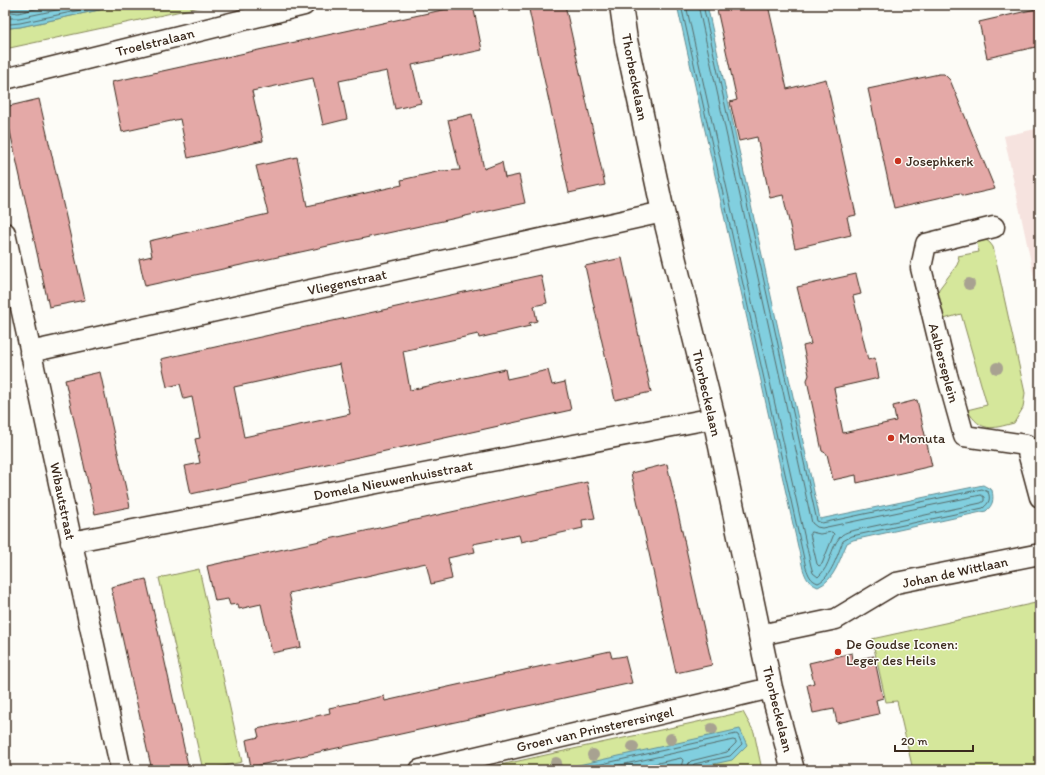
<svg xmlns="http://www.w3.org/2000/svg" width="1045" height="775" viewBox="0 0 1045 775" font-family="Itim,sans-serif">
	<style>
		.built { fill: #f6e3df }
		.green { fill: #d5e79b; stroke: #88885c }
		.water { fill: #81cfdf; stroke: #658d92 }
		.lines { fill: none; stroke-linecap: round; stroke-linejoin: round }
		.shore { stroke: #576c6b; stroke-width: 1 }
		.building { fill: #e4a9a7; stroke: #3b2a1e; fill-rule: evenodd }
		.street-casing { stroke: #3b2a1e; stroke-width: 23 }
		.secondary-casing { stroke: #3b2a1e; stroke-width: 25 }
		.street { stroke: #fdfcf7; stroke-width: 20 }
		.secondary { stroke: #fdfcf7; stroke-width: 22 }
		.tree { fill: #a8a291 }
		.poi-dot { fill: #c8321e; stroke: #fdfcf7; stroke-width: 1.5 }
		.labels { text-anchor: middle; stroke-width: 3; stroke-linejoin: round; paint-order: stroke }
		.street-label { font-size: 14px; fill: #3b2a1e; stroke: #fdfcf7 }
		.poi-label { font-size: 14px; fill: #3b2a1e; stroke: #fdfcf7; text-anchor: start }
	</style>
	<rect width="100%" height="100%" fill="#fdfcf7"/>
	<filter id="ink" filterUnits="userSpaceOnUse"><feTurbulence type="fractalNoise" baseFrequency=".025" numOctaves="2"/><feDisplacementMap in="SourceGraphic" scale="8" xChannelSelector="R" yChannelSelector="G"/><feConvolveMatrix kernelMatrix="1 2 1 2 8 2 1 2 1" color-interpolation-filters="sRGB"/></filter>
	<g filter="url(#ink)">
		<path class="built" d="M1040,128v177l-36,-169z"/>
		<path class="green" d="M122,5h87l-204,44v-23l4,2 11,-1z
			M985,239l5,4 3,4 32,146 -2,15 -9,15c-23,6 -32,10 -47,-13l20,-5 -26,-91 -17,5 -7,-22 2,-8 18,-24 2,-5 -1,-4 21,-4 -3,-12z
			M199,569l43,193 -36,8h-3l-44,-192z
			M1040,602v168h-127l-16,-69 -11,1 -14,-63z
			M743,712l11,20 8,38h-285z"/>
		<path class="water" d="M5,5h117l-102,22 -11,1 -4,-2z
			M677,5h30l113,514 163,-34 9,5c2,10 1,15 -6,21l-133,29 -6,3c-7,15 -12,37 -29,44 -10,-4 -12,-9 -15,-18z
			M740,729l7,16 -15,15 -45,10h-131z"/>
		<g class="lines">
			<path class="shore" d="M681,5l125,563c3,7 4,12 12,15 13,-5 20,-30 25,-42l9,-5 131,-28c6,-5 8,-9 5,-16l-6,-3 -160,34 -5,-2 -114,-516
				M686,5l125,561 2,7 5,4c13,-11 12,-29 22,-40 2,-3 7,-5 11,-6l130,-28 3,-2v-4l-3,-2 -159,33 -5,-1 -5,-4 -114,-518
				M5,11l13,2 34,-8
				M5,18h14l61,-13
				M5,23l5,1 10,-1 84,-18
				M811,532l9,2 12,-2 2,2 -12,30 -3,2 -2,-2 -7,-30z
				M575,770l161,-36 2,1 4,9 -12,12 -36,8 -2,3 -1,3
				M598,770l135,-30 3,1v2l-9,9 -36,9 -4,4 -1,5
				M625,770l56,-12 2,2 -3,10"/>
		</g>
		<path class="building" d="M465,5h8l9,45 -70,15 9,38 -26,6 -8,-38 -48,10 8,38 -24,6 -10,-47 -61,13 11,50 -75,17 -8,-39 -58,13 -10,-50z
			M528,5h37l40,180 -36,8z
			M716,5h52l19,84 39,-10 30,136 -9,2 4,18 -56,13 -12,-53 -13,3 -13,-61 -18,4 -9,-39 7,-2z
			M1040,8v38l-53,12 -8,-36z
			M939,74h5l6,6 45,109 -31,7 -4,-3 -66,15 -26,-119z
			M39,99l46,201 -36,7 -44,-198v-2z
			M472,114l12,55 18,-7 3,16 14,-3 6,28 -380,83 -6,-27 13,-3 -3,-15 119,-27 -12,-48 41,-9 10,49 95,-21 -1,-5 40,-9 19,-1 -12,-50z
			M622,258l29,134 -36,8 -30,-134z
			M856,274l5,20 -8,2 15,64 7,-2 4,20 -45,10 9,45 53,-12 -3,-15 24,-6 15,66 -75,17 -1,-8 -23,5 -6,-26 -5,-3 -15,-71 2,-5 -6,-29 8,-2 -14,-57z
			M541,275l6,28 -13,3 3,15 -8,2 1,3 -51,12 -1,-4 -75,17 7,39 95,-21 2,10 41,-9 4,15 13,-3 6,28 -380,84 -6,-28 15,-3 -5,-24 5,-1 -8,-41 -8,2 -4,-15 -13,3 -6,-28zM340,364l10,50 -106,23 -10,-50z
			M100,372l30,135 -35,7 -30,-134z
			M667,464l45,201 -36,8 -45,-200z
			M587,482l8,36 -13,2 1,8 -62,14 -2,-7 -46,9 2,8 -27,6 4,21 -21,5 -5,-21 -137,30 12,54 -29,6 -11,-49 -22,5 -1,-5 -8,1 -2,-6 -13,2 -8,-35z
			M146,579l12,52 31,139h-37l-5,-21 -36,-162z
			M610,651l2,7 13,-2 7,27 -381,84 -5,-27 13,-3 -2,-8 73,-16 -1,-5 55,-12 1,5z
			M852,653l1,7 21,-4 9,42 -7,2 3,14 -42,9 -3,-14 -21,4 -6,-28 7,-2 -5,-20z"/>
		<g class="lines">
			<defs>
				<path id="street" d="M5,79l299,-74
					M994,227l-68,17 -5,24 26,107 17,61 62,9 14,52
					M5,233l116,537
					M30,352l633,-140
					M71,542l643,-124
					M760,635l76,-16 60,-36 144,-29
					M420,770l351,-82"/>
				<path id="secondary" d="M621,5l5,35 37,172 51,206 57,270 22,82"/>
			</defs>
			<use href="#street" class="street-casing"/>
			<use href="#secondary" class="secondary-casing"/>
			<use href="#street" class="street"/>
			<use href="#secondary" class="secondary"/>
		</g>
		<g class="tree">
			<circle cx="969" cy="284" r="6"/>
			<circle cx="997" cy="368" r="6"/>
			<circle cx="712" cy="729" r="6"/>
			<circle cx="671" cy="739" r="6"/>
			<circle cx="633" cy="747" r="6"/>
			<circle cx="593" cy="755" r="6"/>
			<circle cx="556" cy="763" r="6"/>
		</g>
	</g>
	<g class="poi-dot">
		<circle cx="898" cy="161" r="4"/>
		<circle cx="891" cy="438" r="4"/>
		<circle cx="838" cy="652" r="4"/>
	</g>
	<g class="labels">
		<g class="street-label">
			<text transform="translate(155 42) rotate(-14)" y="5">Troelstralaan</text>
			<text transform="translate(635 77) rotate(79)" y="5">Thorbeckelaan</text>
			<text transform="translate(347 282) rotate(-12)" y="5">Vliegenstraat</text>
			<text transform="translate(944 363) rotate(75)" y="5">Aalberseplein</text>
			<text transform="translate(707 393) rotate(77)" y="5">Thorbeckelaan</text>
			<text transform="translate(393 480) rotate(-11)" y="5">Domela Nieuwenhuisstraat</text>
			<text transform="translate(63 501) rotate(78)" y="5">Wibautstraat</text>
			<text transform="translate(955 572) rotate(-12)" y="5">Johan de Wittlaan</text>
			<text transform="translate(778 709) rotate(76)" y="5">Thorbeckelaan</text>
			<text transform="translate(595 729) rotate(-13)" y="5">Groen van Prinsterersingel</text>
		</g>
		<g class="poi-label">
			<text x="906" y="166">Josephkerk</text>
			<text x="899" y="443">Monuta</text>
			<text x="846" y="649">De Goudse Iconen:<tspan x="846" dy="16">Leger des Heils</tspan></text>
		</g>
	</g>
	<rect width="1045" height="775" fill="none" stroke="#fdfcf7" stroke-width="20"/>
	<rect x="10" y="10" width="1025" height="755" fill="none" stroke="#3b2a1e" stroke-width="1.5" filter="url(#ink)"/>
	<path d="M895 745v6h78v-6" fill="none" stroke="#3b2a1e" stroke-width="2"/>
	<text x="901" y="745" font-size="12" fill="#3b2a1e" stroke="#fdfcf7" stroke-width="3" paint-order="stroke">20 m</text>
</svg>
